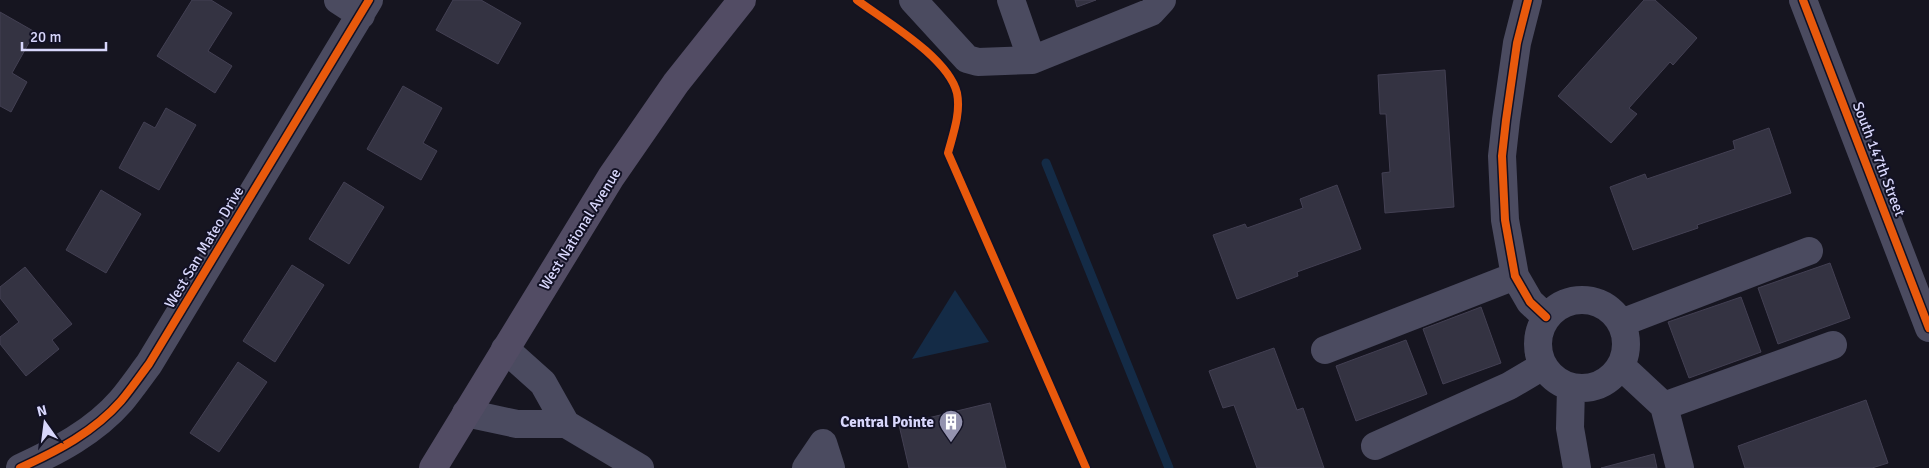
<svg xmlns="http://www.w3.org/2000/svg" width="1929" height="468" viewBox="0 0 1929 468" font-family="Signika,sans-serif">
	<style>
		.water { fill: #142b46 }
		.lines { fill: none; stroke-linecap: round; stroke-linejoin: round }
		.stream { stroke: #142b46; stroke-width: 9 }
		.building { fill: #343342; stroke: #434053 }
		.minor { stroke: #4b4b60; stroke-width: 28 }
		.major { stroke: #524c64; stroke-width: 28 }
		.cycleway-casing { stroke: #121124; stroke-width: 11 }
		.cycleway { stroke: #e8590c; stroke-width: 8 }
		.labels { text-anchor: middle; stroke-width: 4; stroke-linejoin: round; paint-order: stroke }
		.street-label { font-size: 15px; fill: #d8d7fc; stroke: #121124 }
		.poi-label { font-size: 15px; font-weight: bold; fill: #d8d7fc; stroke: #121124; text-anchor: end }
	</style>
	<rect width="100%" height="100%" fill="#161520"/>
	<path class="water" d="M955,290l34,52 -77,17z"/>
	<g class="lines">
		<path class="stream" d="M1046,163l123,305"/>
	</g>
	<path class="building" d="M192,0h19l21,13 -24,38 24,15 -17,27 -58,-37z
		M453,0h28l40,23 -23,41 -62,-34z
		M1075,0h21l-19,7z
		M1644,0h11l42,38 -24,27 -3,-3 -41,46 8,6 -26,29 -53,-47z
		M0,12l35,20 -23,41 15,9 -16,30 -11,-6z
		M1445,70l9,137 -69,6 -3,-40 8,-1 -4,-58h-6l-2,-39z
		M403,86l39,22 -19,35 14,8 -16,29 -54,-31z
		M166,108l30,17 -37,65 -40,-22 25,-46 11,6z
		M1769,128l22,65 -94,32 1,3 -65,22 -23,-63 35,-13 2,5 88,-30 -2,-8z
		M344,182l40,25 -35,57 -40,-25z
		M1337,185l24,64 -64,23 1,4 -61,23 -24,-64 32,-11 2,4 56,-20 -3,-9z
		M101,190l40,24 -35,59 -40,-23z
		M1830,263l20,55 -72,26 -20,-56z
		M292,265l32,20 -49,77 -32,-21z
		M25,267l47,57 -20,16 7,9 -33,27 -26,-32v-7l19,-15 -19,-24v-11z
		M1741,297l20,55 -72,26 -21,-56z
		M1481,307l20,56 -58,21 -20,-55z
		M1406,340l21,54 -71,27 -20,-55z
		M1274,348l23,62 6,-2 21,60h-67l-23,-63 -11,3 -14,-37z
		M238,362l29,20 -48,70 -29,-19z
		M1866,400l22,63 -16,5h-127l-7,-22z
		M990,403l16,65h-97l-10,-43z
		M1654,454l3,14h-56z"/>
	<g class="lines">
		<path class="minor" d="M338,0l23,15
			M913,0l54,59 11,3 54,-2 119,-48 11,-12
			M1011,0l21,60
			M1528,0l-11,43 -11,77 -4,36 3,64 10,56 15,26 16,15
			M1803,0l126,328
			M1538 344a44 44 0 1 1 88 0a44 44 0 1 1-88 0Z
			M1621,323l188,-72
			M505,349l38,34 23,41 74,44
			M1325,350l190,-74
			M1621,366l43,40 169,-61
			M1571,387l-1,41 7,40
			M1664,406l16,62
			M466,413l51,11h49
			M1375,446l134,-60 34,-20
			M20,468c37,-17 74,-36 101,-67 10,-12 19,-25 28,-37l220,-364
			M806,468l17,-25 8,25"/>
		<path class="major" d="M433,468l178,-291 65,-94 66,-83"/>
		<defs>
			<path id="cycleway" d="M857,0c28,21 91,57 100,93 4,20 -4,41 -9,60l138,315
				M1528,0l-11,43 -11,77 -4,36 3,64 10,56 15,26 16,15
				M1803,0l126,328
				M20,468c37,-17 74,-36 101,-67 10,-12 19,-25 28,-37l220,-364"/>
		</defs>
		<use href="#cycleway" class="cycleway-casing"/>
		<use href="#cycleway" class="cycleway"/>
	</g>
	<defs>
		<symbol id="building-pin" viewBox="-11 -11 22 30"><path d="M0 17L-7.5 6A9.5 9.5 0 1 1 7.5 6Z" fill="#9493af" stroke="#121124"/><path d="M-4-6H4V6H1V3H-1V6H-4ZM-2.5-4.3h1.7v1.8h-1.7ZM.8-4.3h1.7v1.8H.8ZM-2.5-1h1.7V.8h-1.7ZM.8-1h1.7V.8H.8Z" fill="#fff"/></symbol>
	</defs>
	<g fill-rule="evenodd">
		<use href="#building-pin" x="937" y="408" width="28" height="38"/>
	</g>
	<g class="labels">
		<g class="street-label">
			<text transform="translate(1879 159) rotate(69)" y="5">South 147th Street</text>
			<text transform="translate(580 229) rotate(-58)" y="5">West National Avenue</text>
			<text transform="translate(204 247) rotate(-59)" y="5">West San Mateo Drive</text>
		</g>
		<g class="poi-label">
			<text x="934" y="427">Central Pointe</text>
		</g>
	</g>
	<g transform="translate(45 423) rotate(346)" stroke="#121124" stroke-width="4" paint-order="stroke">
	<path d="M0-4L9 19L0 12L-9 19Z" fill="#d8d7fc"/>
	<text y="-8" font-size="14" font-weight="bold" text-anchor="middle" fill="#d8d7fc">N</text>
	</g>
	<path d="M22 42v8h84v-8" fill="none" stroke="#d8d7fc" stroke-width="2.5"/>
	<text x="30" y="42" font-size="15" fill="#d8d7fc" stroke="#121124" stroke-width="4" paint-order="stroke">20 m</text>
</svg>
